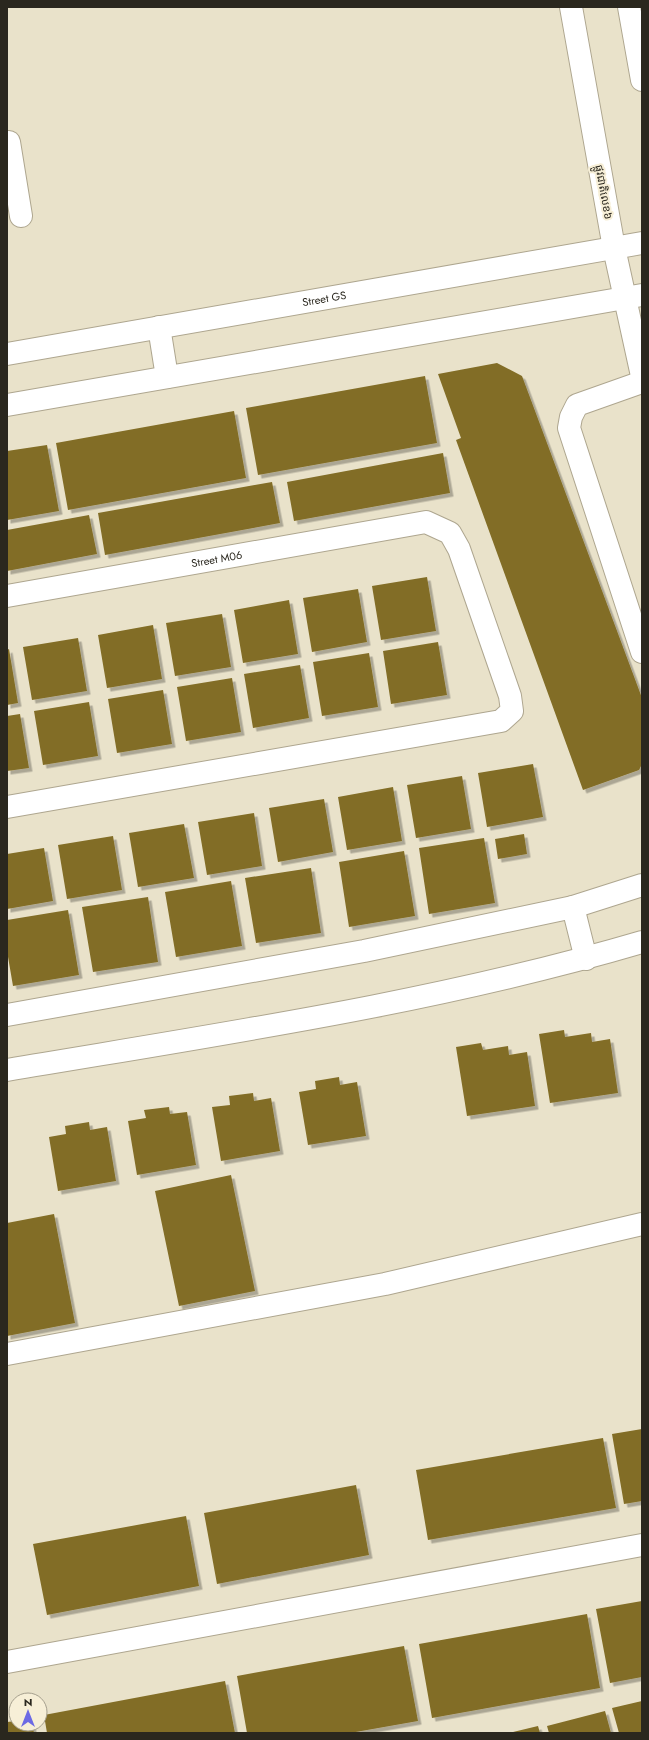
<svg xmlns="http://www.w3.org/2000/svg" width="649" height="1740" viewBox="0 0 649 1740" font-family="Jost,'Noto Sans Khmer',sans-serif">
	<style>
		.building { fill: #826d26; filter: url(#shadow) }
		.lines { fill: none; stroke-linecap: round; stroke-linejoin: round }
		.minor-casing { stroke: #aea68f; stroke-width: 24 }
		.highway-casing { stroke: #aea68f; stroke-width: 24 }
		.minor { stroke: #fff; stroke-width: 22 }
		.highway { stroke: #fff; stroke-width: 22 }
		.labels { text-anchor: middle; stroke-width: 4; stroke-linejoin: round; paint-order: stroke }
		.street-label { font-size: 11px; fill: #2a271e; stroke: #f7efd7 }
	</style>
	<defs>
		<filter id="shadow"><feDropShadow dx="3.5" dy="3.5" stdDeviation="0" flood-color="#0004"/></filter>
	</defs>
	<rect width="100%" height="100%" fill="#e9e2ca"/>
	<path class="building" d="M497,363l25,13 120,322v66l-3,6 -56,20 -127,-350 5,-2 -23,-64z
		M425,376l12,67 -179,32 -12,-67z
		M234,411l12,67 -178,32 -12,-67z
		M47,445l12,66 -52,9v-69z
		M443,453l7,40 -156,28 -7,-39z
		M272,482l8,41 -175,32 -7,-42z
		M89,515l8,39 -90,17v-41z
		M427,577l9,54 -55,9 -9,-54z
		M358,589l9,53 -55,10 -9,-54z
		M289,600l9,54 -55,9 -9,-53z
		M222,614l9,53 -56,9 -9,-53z
		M153,625l9,54 -55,9 -9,-53z
		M78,638l9,53 -55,9 -9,-53z
		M438,642l9,53 -56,9 -8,-53z
		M9,649l9,54 -11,2v-55z
		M369,653l9,54 -56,9 -9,-54z
		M300,665l9,53 -56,10 -9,-54z
		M232,678l9,54 -55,9 -9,-54z
		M163,690l9,54 -55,9 -9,-54z
		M89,702l9,54 -55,9 -9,-54z
		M20,714l9,54 -22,3v-55z
		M533,764l10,53 -56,10 -9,-54z
		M462,776l9,53 -55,9 -9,-53z
		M393,787l9,54 -55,9 -9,-53z
		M324,799l9,53 -55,10 -9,-54z
		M254,813l8,53 -55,9 -9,-53z
		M184,824l10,54 -56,9 -9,-54z
		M524,834l3,20 -29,5 -3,-20z
		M113,836l9,54 -55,9 -9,-54z
		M484,838l11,65 -66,11 -10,-66z
		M44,848l9,53 -46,8v-55z
		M404,851l11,65 -66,11 -10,-65z
		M311,868l10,65 -65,10 -11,-65z
		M231,881l11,65 -66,11 -11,-65z
		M148,897l10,65 -65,10 -11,-65z
		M68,910l11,65 -66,11 -6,-35v-31z
		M564,1030l1,7 26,-4 1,9 18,-3 8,54 -68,10 -11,-69z
		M481,1043l2,7 25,-4 1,9 18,-3 8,54 -68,10 -11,-69z
		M339,1077l1,8 17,-3 9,54 -58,9 -9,-53 17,-3 -1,-8z
		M253,1093l1,8 17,-3 9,53 -59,10 -9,-54 18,-2 -1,-9z
		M169,1107l1,7 17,-2 9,53 -59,10 -9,-54 18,-3 -2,-8z
		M89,1122l1,8 17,-3 9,54 -58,10 -9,-54 17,-3 -1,-8z
		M231,1175l24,116 -76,15 -24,-115z
		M54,1214l21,109 -68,13v-113z
		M642,1429v72l-18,3 -12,-70z
		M603,1438l13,70 -188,32 -12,-70z
		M356,1485l13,70 -152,29 -13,-71z
		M186,1516l13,70 -152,29 -14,-71z
		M642,1601v76l-32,6 -14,-74z
		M587,1614l13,74 -168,30 -13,-74z
		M404,1646l14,75 -68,12h-103l-10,-57z
		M225,1681l10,52h-188l-3,-18z
		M642,1701v32h-23l-7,-25z
		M605,1711l6,22h-62l-2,-7z
		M16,1721v3h16l2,9h-27v-11z
		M538,1726l2,7h-27v-1z"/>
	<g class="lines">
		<defs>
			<g id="minor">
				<path d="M7,142h2l12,74"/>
				<path d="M159,327l8,50"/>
				<path id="s1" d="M7,354l635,-111"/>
				<path d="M642,382l-65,23 -6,12 -2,11 73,224"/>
				<path d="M7,405l635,-110"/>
				<path id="s2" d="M7,596l419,-74 24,11 9,16 51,147 2,15 -11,10 -494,86"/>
				<path d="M573,907l13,52"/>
				<path d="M7,1015l357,-64 209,-44 69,-22"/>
				<path d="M7,1070c213,-36 428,-67 635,-128"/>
				<path d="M7,1354l378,-70 257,-60"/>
				<path d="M7,1662l635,-117"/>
			</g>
			<path id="highway" d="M571,7l43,241 28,128
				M629,7l13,73"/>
		</defs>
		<use href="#minor" class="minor-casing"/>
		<use href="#highway" class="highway-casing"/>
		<use href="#minor" class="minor"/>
		<use href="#highway" class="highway"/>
	</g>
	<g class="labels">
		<g class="street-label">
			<text transform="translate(604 192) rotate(80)" y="4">ផ្លូវជាតិលេខ៦</text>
			<text dy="4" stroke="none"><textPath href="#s1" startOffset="322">Street GS</textPath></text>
			<text dy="4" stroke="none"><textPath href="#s2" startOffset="213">Street M06</textPath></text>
		</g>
	</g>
	<rect width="649" height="1740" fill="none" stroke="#2a271e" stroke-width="16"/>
	<g transform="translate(28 1712)"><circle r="19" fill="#f7efd7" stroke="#a59f8d"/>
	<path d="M0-3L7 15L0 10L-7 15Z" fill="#6d6ae4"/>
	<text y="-6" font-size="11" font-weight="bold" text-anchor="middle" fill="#2a271e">N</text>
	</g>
</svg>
